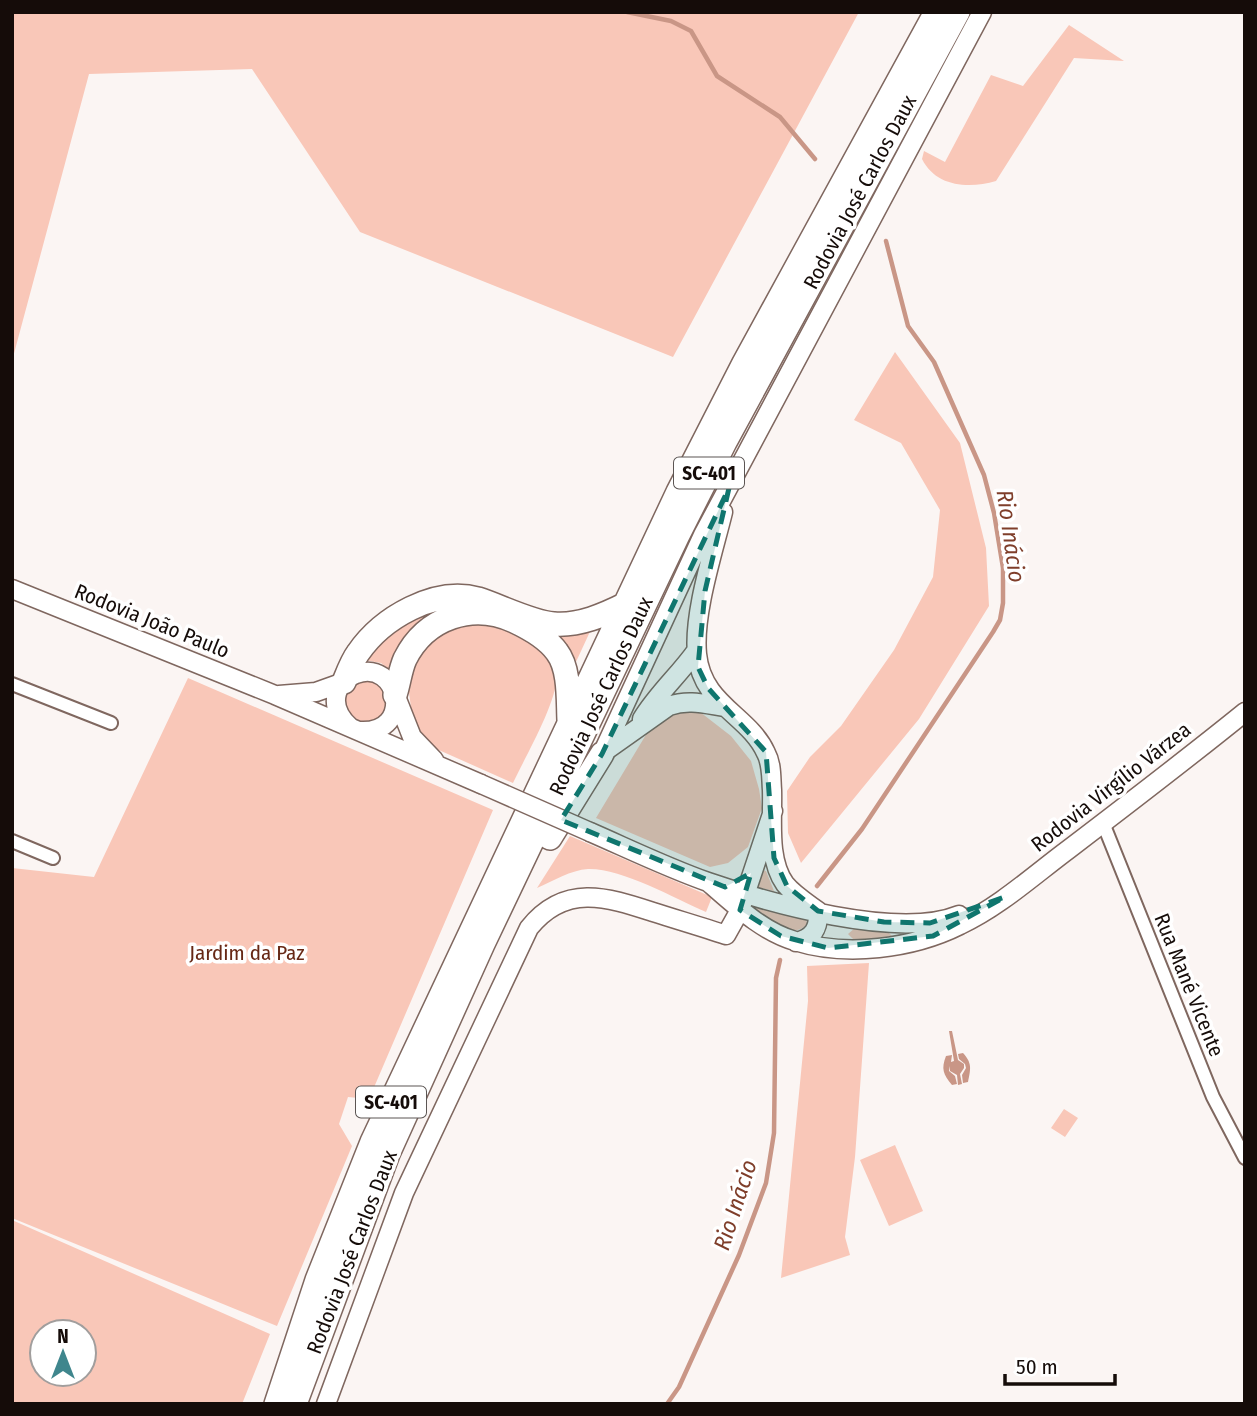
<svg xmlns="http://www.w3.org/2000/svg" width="1257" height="1416" viewBox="0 0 1257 1416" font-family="'Fira Sans Condensed',sans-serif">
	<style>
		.green { fill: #f9c7b8; fill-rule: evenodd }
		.water { fill: #c99686 }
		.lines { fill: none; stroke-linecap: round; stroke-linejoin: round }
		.stream { stroke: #c99686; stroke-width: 4.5 }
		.street-casing { stroke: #7f675f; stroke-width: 16 }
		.secondary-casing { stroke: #7f675f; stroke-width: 21 }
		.highway-casing { stroke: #7f675f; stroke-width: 26 }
		.street { stroke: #fff; stroke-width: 12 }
		.secondary { stroke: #fff; stroke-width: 18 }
		.highway { stroke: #fff; stroke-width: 23 }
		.secondary-bridge-casing { stroke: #7f675f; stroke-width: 21; stroke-linecap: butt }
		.secondary-bridge { stroke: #fff; stroke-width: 18 }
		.marked { fill: #0f766e; fill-opacity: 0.2; stroke: #0f766e; stroke-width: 5; stroke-dasharray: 14 9; stroke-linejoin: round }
		.labels { text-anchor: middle; stroke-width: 7; stroke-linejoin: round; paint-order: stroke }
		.shield { fill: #fff; stroke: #5b5553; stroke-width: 2 }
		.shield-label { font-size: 19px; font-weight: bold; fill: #150c09 }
		.street-label { font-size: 21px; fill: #150c09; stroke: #fff }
		.park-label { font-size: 21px; fill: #672815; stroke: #fff }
		.water-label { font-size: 23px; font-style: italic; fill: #7f3e2a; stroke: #fff }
	</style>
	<rect width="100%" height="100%" fill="#fbf5f3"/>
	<path class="green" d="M12,12h847l-186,345 -313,-125 -108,-163 -163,5 -77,287z
		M1069,25l55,36 -50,-3 -78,123c-27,8 -60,6 -74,-22l2,-8 21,11 46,-87 32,11z
		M895,352l65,91 26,105 3,58 -70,113 -118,144 -13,-30 -1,-42 23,-34 31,-31 53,-76 39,-73 7,-67 -39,-67 -47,-23z
		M434,611l1,1 -40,62 -14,-11 -17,-3c19,-24 41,-40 70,-49z
		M470,620c23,0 47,7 64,23 9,8 19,17 22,30 5,23 -32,86 -43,110l-81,-36 -19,-25 -6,-44 25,-43z
		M594,623l-25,54 -10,-39z
		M188,678l305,132 -124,289 -21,-2 -9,27 13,22 -75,180 -265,-108v-350l82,9z
		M345 701a21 21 0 1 1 42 0a21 21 0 1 1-42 0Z
		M680,711l20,1 31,24 20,25 8,28 3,19 -14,39 -20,16 -18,4 -114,-49 57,-95z
		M570,836l142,61 -6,15c-32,-14 -85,-44 -118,-43 -17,1 -35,12 -51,19z
		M763,870l3,1 8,20 -18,-4 3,-16z
		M754,905l52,13 1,6c-14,17 -46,-3 -53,-19z
		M856,927l29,2 7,7 -3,4 -32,3 -9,-9z
		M869,963l-14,194 -10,80 5,18 -69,23 27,-277 -1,-35z
		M1064,1109l14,9 -13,19 -14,-9z
		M895,1145l28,66 -34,15 -29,-66z
		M12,1220l258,114 -28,70h-230zM42,1332h42v42h-42z"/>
	<path class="water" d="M949,1031h3l6,29 6,4v4l-4,6 2,10 -4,1 -1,-10 -7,-4 -1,-5v5l6,5 2,8 -5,1c-9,-11 -11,-16 -6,-29l6,-1 -1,7 3,-1z
		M963,1053c9,10 8,15 5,29l-5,1 -1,-8 4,-7 -1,-4 -6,-5 -1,-5z"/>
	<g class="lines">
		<path class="stream" d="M627,12l44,9 20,10 26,45 63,41 35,42
			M817,886l45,-57 131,-197 7,-12 3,-17v-35l-9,-55 -10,-38 -50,-113 -26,-36 -22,-85
			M667,1404l12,-17 60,-132 27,-72 8,-50 2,-155 4,-18"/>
		<defs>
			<path id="street" d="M12,684l99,39
				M1103,823l110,274 32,61
				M12,841l41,17"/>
			<path id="secondary" d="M723,512c-10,41 -30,102 -26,142 5,51 52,61 69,99 6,11 5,24 6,37 1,29 -5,69 13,94 9,11 22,19 33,27 1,18 -5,27 -22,31
				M12,589l263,106 206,89
				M279,695l37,-3 28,-10
				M397,699l15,38 22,23
				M642,719c15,-25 37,-44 54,-68
				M350,727c-10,-9 -17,-20 -13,-34 2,-8 10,-16 19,-19 43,-16 59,60 4,57
				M604,752l65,-46c19,-7 36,-2 56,1
				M602,754l101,-219 279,-523
				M590,832c39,17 78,36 118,50 61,21 190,58 251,33
				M708,882c26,22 53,49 87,59 51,16 117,8 165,-16 39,-18 74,-50 109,-76 59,-45 118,-90 176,-137
				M326,1404l78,-211 125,-265c36,-45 78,-31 124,-16 25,8 49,15 73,23l14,-25 33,-99"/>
			<path id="highway" d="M344,682c4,-10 8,-21 14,-29 24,-35 77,-66 120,-54 22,7 55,24 76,25 25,2 50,-9 72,-20
				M395,695c4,-12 5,-25 10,-36 21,-42 68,-57 109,-38 15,7 33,17 43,31 13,17 11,48 12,68
				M550,838l52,-84
				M276,1404l41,-124 55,-138 306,-650 66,-129 192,-351
				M295,1404l93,-250 95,-210 195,-409 47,-93 233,-430"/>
		</defs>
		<use href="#street" class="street-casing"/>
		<use href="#secondary" class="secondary-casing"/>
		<use href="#highway" class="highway-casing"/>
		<use href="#street" class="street"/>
		<use href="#secondary" class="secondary"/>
		<use href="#highway" class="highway"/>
		<defs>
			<path id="secondary-bridge" d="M481,784l109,48"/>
		</defs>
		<use href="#secondary-bridge" class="secondary-bridge-casing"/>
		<use href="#secondary-bridge" class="secondary-bridge"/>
	</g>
	<path class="marked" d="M729,488l-24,103 -7,76 10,21 58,64 8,106 13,28 31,25 66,11 46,1 75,-26 -72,39 -105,12 -47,-12 -41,-26 11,-37 -26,14 -164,-67 41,-66z"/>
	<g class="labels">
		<g class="shield">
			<rect x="674" y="457.5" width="70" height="31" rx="5"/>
			<rect x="356" y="1086.5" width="70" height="31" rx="5"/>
		</g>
		<g class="shield-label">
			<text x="709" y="480">SC-401</text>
			<text x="391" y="1109">SC-401</text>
		</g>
		<g class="street-label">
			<text transform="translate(860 192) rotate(-62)" y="7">Rodovia José Carlos Daux</text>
			<text transform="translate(152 621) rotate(22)" y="7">Rodovia João Paulo</text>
			<text transform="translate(601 696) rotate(-65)" y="7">Rodovia José Carlos Daux</text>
			<text transform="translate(1111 787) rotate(-38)" y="7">Rodovia Virgílio Várzea</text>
			<text transform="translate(1189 985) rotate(68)" y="7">Rua Mané Vicente</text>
			<text transform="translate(352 1252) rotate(-69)" y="7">Rodovia José Carlos Daux</text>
		</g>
		<g class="park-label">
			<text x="247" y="960">Jardim da Paz</text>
		</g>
		<g class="water-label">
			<text transform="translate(1011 536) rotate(82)" y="8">Rio Inácio</text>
			<text transform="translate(735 1205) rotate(-72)" y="8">Rio Inácio</text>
		</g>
	</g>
	<rect width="1257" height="1416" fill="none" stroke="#150c09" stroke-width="28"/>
	<g transform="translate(63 1353)"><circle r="33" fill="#ffffff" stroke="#a19e9d" stroke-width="2"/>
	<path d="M0-5L12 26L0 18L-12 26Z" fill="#3f868d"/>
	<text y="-10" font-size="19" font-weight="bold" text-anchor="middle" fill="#150c09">N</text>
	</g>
	<path d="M1005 1374v10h110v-10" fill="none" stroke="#150c09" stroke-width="3.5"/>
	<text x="1016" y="1374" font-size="21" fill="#150c09" stroke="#ffffff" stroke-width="5" paint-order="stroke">50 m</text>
</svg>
